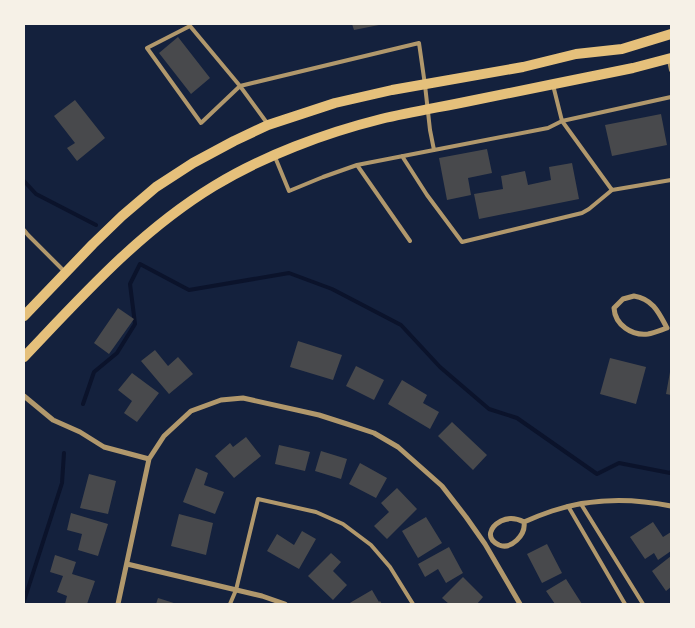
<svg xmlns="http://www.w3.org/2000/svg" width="695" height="628" viewBox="0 0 695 628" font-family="'Alegreya Sans',sans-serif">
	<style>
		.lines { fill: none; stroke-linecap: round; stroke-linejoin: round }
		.stream { stroke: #0b132b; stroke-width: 4 }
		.building { fill: #48494c }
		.service { stroke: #b1986c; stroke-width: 4 }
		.minor { stroke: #b1986c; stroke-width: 5 }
		.secondary { stroke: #e5c07b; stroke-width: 10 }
	</style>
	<rect width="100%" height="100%" fill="#14213d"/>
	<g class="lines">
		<path class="stream" d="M24,181l12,13 60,31
			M83,404l11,-32 23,-19 18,-29 -5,-40 10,-20 49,26 100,-17 43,16 69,36 39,42 49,42 28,9 80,56 22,-11 51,10 1,-1
			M24,601l38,-118 2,-30"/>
	</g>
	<path class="building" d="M352,24h27v1l-25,5z
		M178,37l32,41 -19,16 -32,-41z
		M75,100l30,38 -28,23 -10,-13 8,-5 -21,-27z
		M661,114l6,31 -55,11 -7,-31z
		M487,149l5,24 -24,5 3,17 -24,5 -8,-42z
		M572,163l7,36 -100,20 -5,-25 29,-5 -2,-13 24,-5 3,14 23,-5 -2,-13z
		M118,308l16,11 -25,35 -15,-11z
		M298,341l44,14 -9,25 -43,-13z
		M155,350l13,16 10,-9 15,17 -24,20 -28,-33z
		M610,358l36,9 -10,37 -36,-10z
		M356,366l28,14 -10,20 -28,-14z
		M670,372h1v23l-5,-1z
		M132,373l27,20 -22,29 -13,-9 8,-12 -14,-11z
		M402,380l25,15 -4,8 16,9 -9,17 -42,-25z
		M452,422l35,33 -14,15 -35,-34z
		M246,437l15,19 -27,22 -19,-22 15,-13 3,4z
		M279,445l31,7 -5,19 -30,-7z
		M321,451l26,8 -6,20 -26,-8z
		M360,463l27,15 -11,20 -27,-14z
		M196,468l12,5 -4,12 20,7 -9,22 -32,-12z
		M89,474l27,7 -8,33 -28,-6z
		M397,488l20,21 -30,30 -13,-13 15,-14 -8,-9z
		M71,513l37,11 -10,32 -20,-6 4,-16 -15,-4z
		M179,514l34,9 -7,32 -35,-9z
		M426,517l16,26 -24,15 -16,-27z
		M653,522l10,15 8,-5v19l-13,9 -4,-7 -9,6 -15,-22z
		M302,531l14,8 -17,30 -32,-18 10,-17 17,11z
		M547,544l15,29 -20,10 -15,-29z
		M449,547l14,26 -17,10 -8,-14 -13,8 -7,-13z
		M331,553l10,9 -8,9 14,14 -14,15 -25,-24z
		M55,555l21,7 -4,12 23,7 -8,23h-22l2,-8 -10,-4 6,-16 -13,-4z
		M671,556v31l-5,4 -14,-20z
		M463,577l20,20 -6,7h-28l-7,-6z
		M566,579l16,25h-27l-9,-13z
		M372,590l7,12 1,-1 2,3h-34z
		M158,598l19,6h-21z"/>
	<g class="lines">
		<path class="service" d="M669,60l2,10
			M553,85l9,36 50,69 59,-10
			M267,123l-27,-37 -50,-60 -43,22 54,75 39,-37 179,-43 6,42 5,45 4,20 114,-22 14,-7 109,-24
			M402,156l25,39 35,47 120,-29 7,-4 23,-19
			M275,157l14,34 34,-14 34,-12 77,-15
			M357,165l53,76
			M24,230l4,5 36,36
			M581,504l62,100
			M568,506l57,98
			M230,604l6,-14 22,-91 58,13 27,12 28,21 19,22 23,37"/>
		<path class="minor" d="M634,296c19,3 25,17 33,32 -6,2 -13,5 -19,6 -16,2 -33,-9 -34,-26l9,-9z
			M24,396l29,24 27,12 24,15 45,12
			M524,522c2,13 -13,28 -25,23 -14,-7 -9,-18 2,-24 8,-4 15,-3 23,1 9,-4 19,-8 28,-11 39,-13 80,-13 119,-5
			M127,564l135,32 23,8
			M118,604l31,-145 15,-23 27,-25 30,-11 22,-2 76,17 28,9 27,9 24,14 44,39 24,31 19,27 35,60"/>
		<path class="secondary" d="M24,316l69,-72 29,-28 34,-29 37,-24 41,-22 34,-16 67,-22 57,-13 131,-23 53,-13 46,-5 49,-15
			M24,357c59,-62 116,-126 190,-171 49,-30 111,-53 167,-67 30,-7 60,-12 89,-18 54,-11 109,-22 163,-33l38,-10"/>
	</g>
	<rect width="695" height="628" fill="none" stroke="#f6f1e7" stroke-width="50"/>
</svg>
